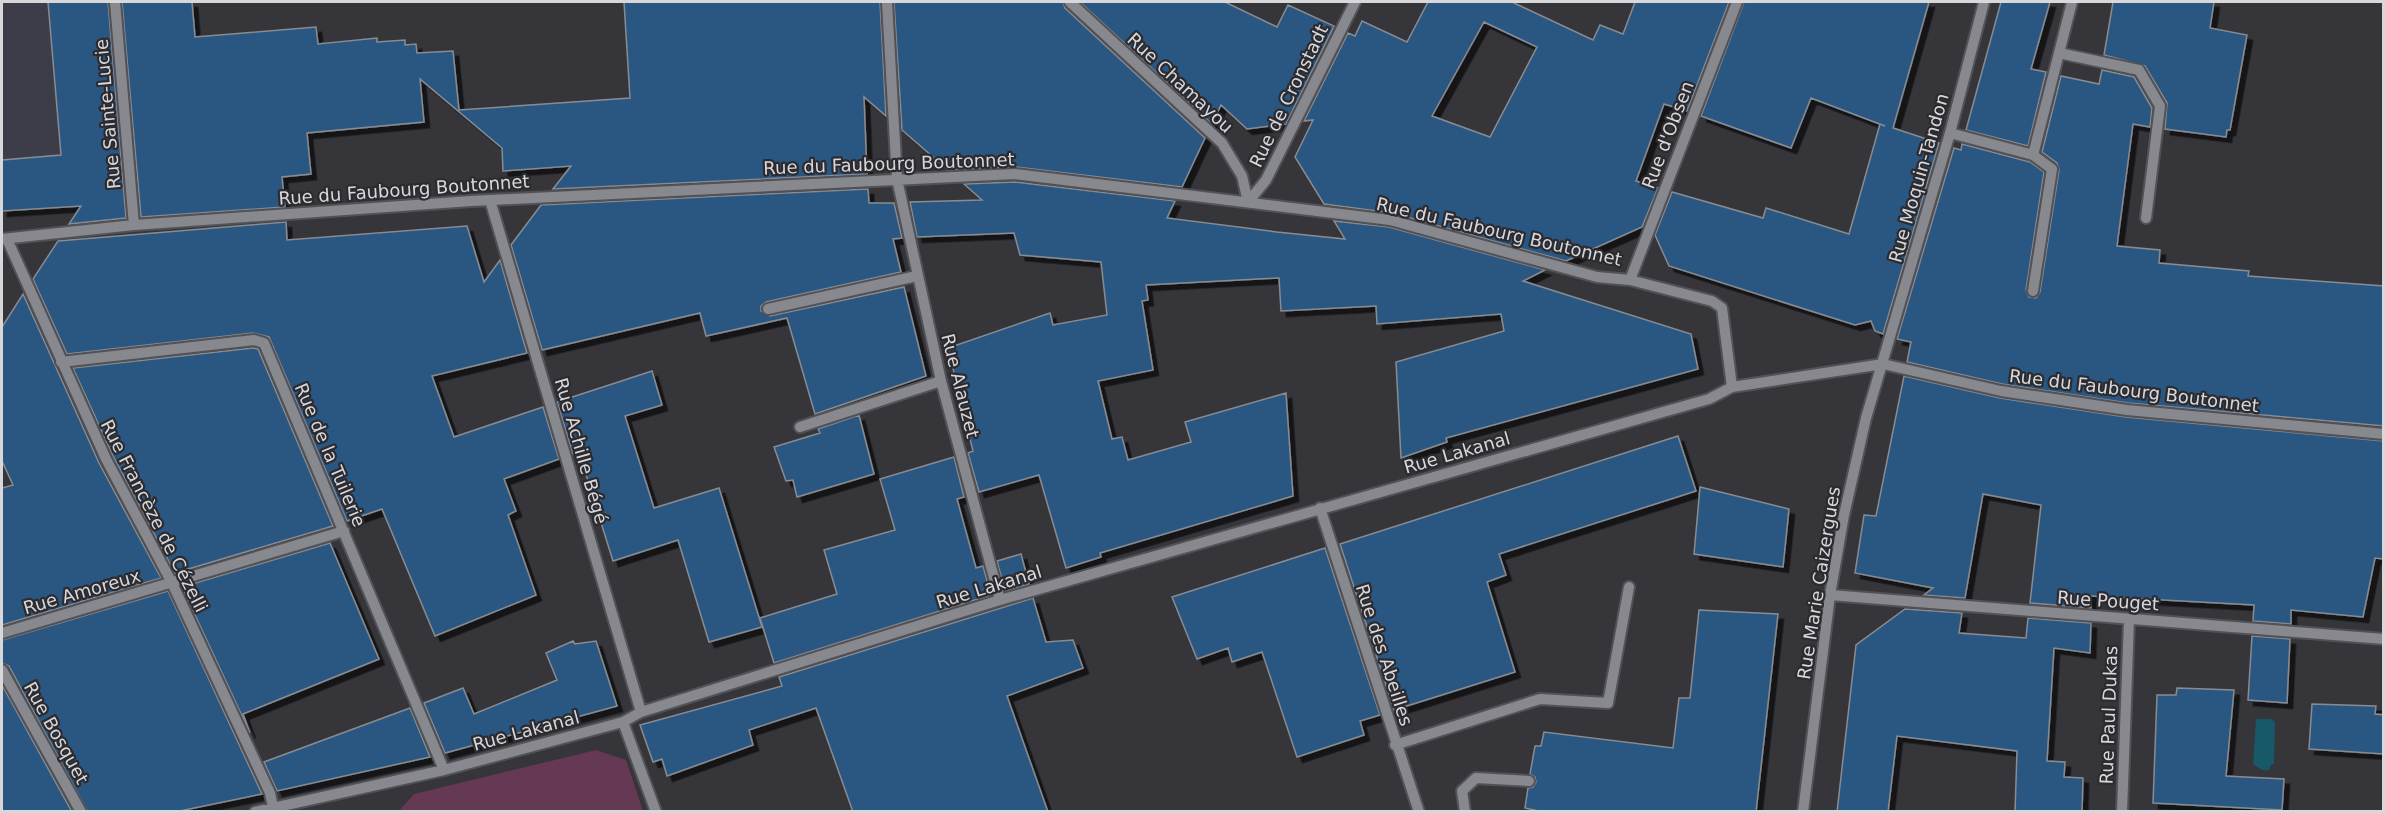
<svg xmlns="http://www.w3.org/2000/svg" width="2385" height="813" viewBox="0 0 2385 813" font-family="'DejaVu Sans',sans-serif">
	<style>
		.built { fill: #3c3d48 }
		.green { fill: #653854 }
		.water { fill: #175869 }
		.building { fill: #2b5782; stroke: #888c91; stroke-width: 1.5; fill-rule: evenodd; filter: url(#shadow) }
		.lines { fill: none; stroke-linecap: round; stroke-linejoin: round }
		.minor-casing { stroke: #515156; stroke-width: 14 }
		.minor { stroke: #88898f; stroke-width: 10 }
		.labels { text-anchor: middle; stroke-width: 4.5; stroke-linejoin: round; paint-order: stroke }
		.street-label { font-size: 18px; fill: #d8d8db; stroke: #2b2b30 }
	</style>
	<defs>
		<filter id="shadow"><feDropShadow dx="5.5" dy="5.5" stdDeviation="0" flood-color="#0009"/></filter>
	</defs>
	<rect width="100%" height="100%" fill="#35353a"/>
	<path class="built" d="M2,2h94l17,201 -111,8z"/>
	<path class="green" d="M596,750l30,10 17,51h-244l15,-17z"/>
	<path class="water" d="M2256,719h16l3,3 -1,42 -3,1 -2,5h-7l-9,-6z"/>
	<path class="building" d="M48,2h60l18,216 -57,6 12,-18 -79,5v-51l59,-5z
		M122,2h70l3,35 121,-10 2,17 59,-6v4l28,-2v5l11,-1 1,9 36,-2 6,59 171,-12 -6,-96h256l6,114 -22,-19 3,77 -314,15 18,-23 -68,5 -1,-23 -82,-69 4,43 -117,11 4,41 -29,3 3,30 -144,10z
		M894,2h169l2,6 140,130 -23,49 -166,-20 -68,3 -46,-40z
		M1080,2h145l52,25 11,-22 46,21 -48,98 -39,5 -26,-24 -9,19z
		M1428,2h84l81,38 7,-15 23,9 12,-32h94l-42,109 -23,-7 -28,77 22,7 -16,39 -76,34 -174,-48 -68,-9 -29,-47 18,-37 -9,1 44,-88 7,3 7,-15 45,21zM1484,22l53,25 -47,90 -58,-21z
		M1744,2h185l-36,126 46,15 -56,191 -8,-3 -4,-10 -16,4 -186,-59 -14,-31 17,-43 91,26 3,-10 83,26 31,-110 5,2 -74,-28 -20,50 -90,-32z
		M2001,2h49l-19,67 15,3 -18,74 -62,-16z
		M2113,2h101l-4,26 37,7 -17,95h-3l-1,7 -61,-8 2,-26 -22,-37 -41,-11z
		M2102,70l32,7 18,31 -2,19 -17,-3 -16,122 43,4 -1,13 90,8 -1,5 136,10v140l-256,-23 -126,-19 -95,-22 4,-20 -14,-3 57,-191 7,2 1,-6 68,18 14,10 -18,118 3,7 7,1 4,-6 19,-122 -2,-7 -15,-11 19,-76 38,8z
		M1015,182l160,19 -8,17 110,14 68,7 -11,-18 55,6 156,43 -22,11 168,53 7,35 -252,69 1,4 -46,16 -5,-96 108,-31 -3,-17 -124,10 -1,-18 -95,5 -2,-33 -133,7 2,15 -6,1 11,69 -55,11 14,58 10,-2 6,23 63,-18 -6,-20 101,-29 7,103 -193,57 1,4 -35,11 -27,-93 -60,17 -11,-39 5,-2 -25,-103 102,-35 3,12 54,-10 -6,-53 -81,-7 -6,-22 -97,4 -7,-35 72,-2 -18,-16z
		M868,189l1,14h25l8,35 -9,1 8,33 -135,30 -5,4v5l9,5 134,-29 22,89 -111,38 -28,-96 -81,18 -6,-23 -158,37 -31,-105 30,-40z
		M286,222l1,18 180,-14 17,56 16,-22 27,93 -95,23 22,61 89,-30 16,52 -55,20 12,32 -8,4 28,80 -101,41 -53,-127 -35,12 -78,-184 -16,-4 -186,21 -34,-75 25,-38z
		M23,294l76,169 62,115 -159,47v-137l11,-3 -11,-24v-134z
		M253,348l5,1 75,177 -158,47 -62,-117 -40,-88z
		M652,371l10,34 -37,11 29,92 65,-20 43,139 -53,15 -31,-102 -65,21 -34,-109 -6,2 -16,-52z
		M1904,376l96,22 126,19 258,24v118l-9,-1 -12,59 -72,-7v14l-38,-3 1,-16 -163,-9v12l-61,-5 11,-98 -58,-11 -18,104 -41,-3 9,-7 -78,-15 9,-58 12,1z
		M859,415l15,59 -77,23 -4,-17 -7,1 -12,-34 46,-14 -2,-4z
		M1678,436l18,55 -197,63 7,21 -19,7 28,90 -121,38 -54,-166z
		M954,457l10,40 -7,2 19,69 7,-2 8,29 -217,68 -14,-45 77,-24 -13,-44 71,-20 -15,-51z
		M1700,487l89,22 -6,58 -89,-13z
		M330,543l49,116 -136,55 7,19 -68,-146z
		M1325,548l55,167 -20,6 4,14 -67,22 -35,-105 -30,10 -4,-14 -31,11 -25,-62z
		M1021,554l8,30 -24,7 -8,-30z
		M168,591l94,203 -87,18h-87l-79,-146 -7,-3v-23z
		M1033,598l13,44 27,-2 10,28 -76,28 41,116h-195l-37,-104 -67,22 4,15 -86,31 -5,-17 -9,3 -13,-37 142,-39 -3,-9z
		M1905,609l57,4 -3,20 67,5 2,-20 63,5 -1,30 -36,-5 -7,113 18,1 -1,15 19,1 -1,34h-67l2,-61 -120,-15 -9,76h-51l19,-167z
		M1699,610l79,4 -22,198h-213l-18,-4 3,-20 5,-1 3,-5 -1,-5 -5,-3 5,-28h6l3,-14 129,16 6,-50h11z
		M2252,636l38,3 -3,64 -39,-3z
		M573,641l2,3 21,-3 21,65 -172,47 -21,-50 39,-15 11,26 83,-34 -11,-27z
		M2,685l70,127h-70z
		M2177,688l57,2 -8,86 58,3 -2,31 -129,-7 4,-108h19z
		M2312,704l64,2 -1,8 9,1v39l-75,-5z
		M410,708l20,49 -153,34 -13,-29z"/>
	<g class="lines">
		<defs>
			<path id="minor" d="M115,2l19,223
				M887,2l10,177 44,202 59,219
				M1070,2l152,141 20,33 6,26
				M2059,53l80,17 21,36 -14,112
				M1950,133l83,22 19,14 -19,122
				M2033,155l39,-153
				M490,200l151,512
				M1248,202l18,-22 89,-178
				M2,239l132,-14 337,-24 544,-27 375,46 207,57 33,3 82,21 10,7 10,79
				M7,239l99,220 66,124 98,210 3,14
				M1630,280l107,-278
				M768,309l149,-33
				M61,362l193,-22 10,3 180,427
				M800,427l141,-46
				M1320,508l99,304
				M1830,595l554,44
				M2,633l342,-102
				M2,670l79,142
				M623,722l33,90
				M1395,745l145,-46 68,4 21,-116
				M255,812l189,-42 179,-48 18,-10 359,-112 709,-201 23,-12 151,-23 118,27 126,19 257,24
				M1465,812l-3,-21 14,-13 53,3
				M1803,812l27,-217 14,-80 22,-97 84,-285 34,-131
				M2122,812l7,-192"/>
		</defs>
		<use href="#minor" class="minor-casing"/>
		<use href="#minor" class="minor"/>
	</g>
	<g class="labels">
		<g class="street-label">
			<text transform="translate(1180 83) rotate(43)" y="6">Rue Chamayou</text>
			<text transform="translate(1289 96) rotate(-64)" y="6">Rue de Cronstadt</text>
			<text transform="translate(108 114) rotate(-95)" y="6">Rue Sainte-Lucie</text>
			<text transform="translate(1668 135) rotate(-69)" y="6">Rue d'Obsen</text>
			<text transform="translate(889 164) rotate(-2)" y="6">Rue du Faubourg Boutonnet</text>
			<text transform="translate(1919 178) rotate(-74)" y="6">Rue Moquin-Tandon</text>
			<text transform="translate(404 190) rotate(-4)" y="6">Rue du Faubourg Boutonnet</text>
			<text transform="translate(1499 232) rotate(13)" y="6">Rue du Faubourg Boutonnet</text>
			<text transform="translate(960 386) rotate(76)" y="6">Rue Alauzet</text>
			<text transform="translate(2134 391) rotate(7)" y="6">Rue du Faubourg Boutonnet</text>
			<text transform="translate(581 451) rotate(74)" y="6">Rue Achille Bégé</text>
			<text transform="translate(1457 453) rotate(-16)" y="6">Rue Lakanal</text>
			<text transform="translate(330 455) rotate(67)" y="6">Rue de la Tuilerie</text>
			<text transform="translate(154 516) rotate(63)" y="6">Rue Francèze de Cézelli</text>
			<text transform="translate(1819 583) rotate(-81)" y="6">Rue Marie Caizergues</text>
			<text transform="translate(989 587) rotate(-17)" y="6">Rue Lakanal</text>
			<text transform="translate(82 592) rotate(-16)" y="6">Rue Amoreux</text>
			<text transform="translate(2108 601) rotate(4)" y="6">Rue Pouget</text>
			<text transform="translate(1384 655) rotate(72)" y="6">Rue des Abeilles</text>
			<text transform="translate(2109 715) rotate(-88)" y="6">Rue Paul Dukas</text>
			<text transform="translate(526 731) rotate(-15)" y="6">Rue Lakanal</text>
			<text transform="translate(56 733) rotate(61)" y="6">Rue Bosquet</text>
		</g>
	</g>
	<rect width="2385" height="813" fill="none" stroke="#d8d8db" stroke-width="6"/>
</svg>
